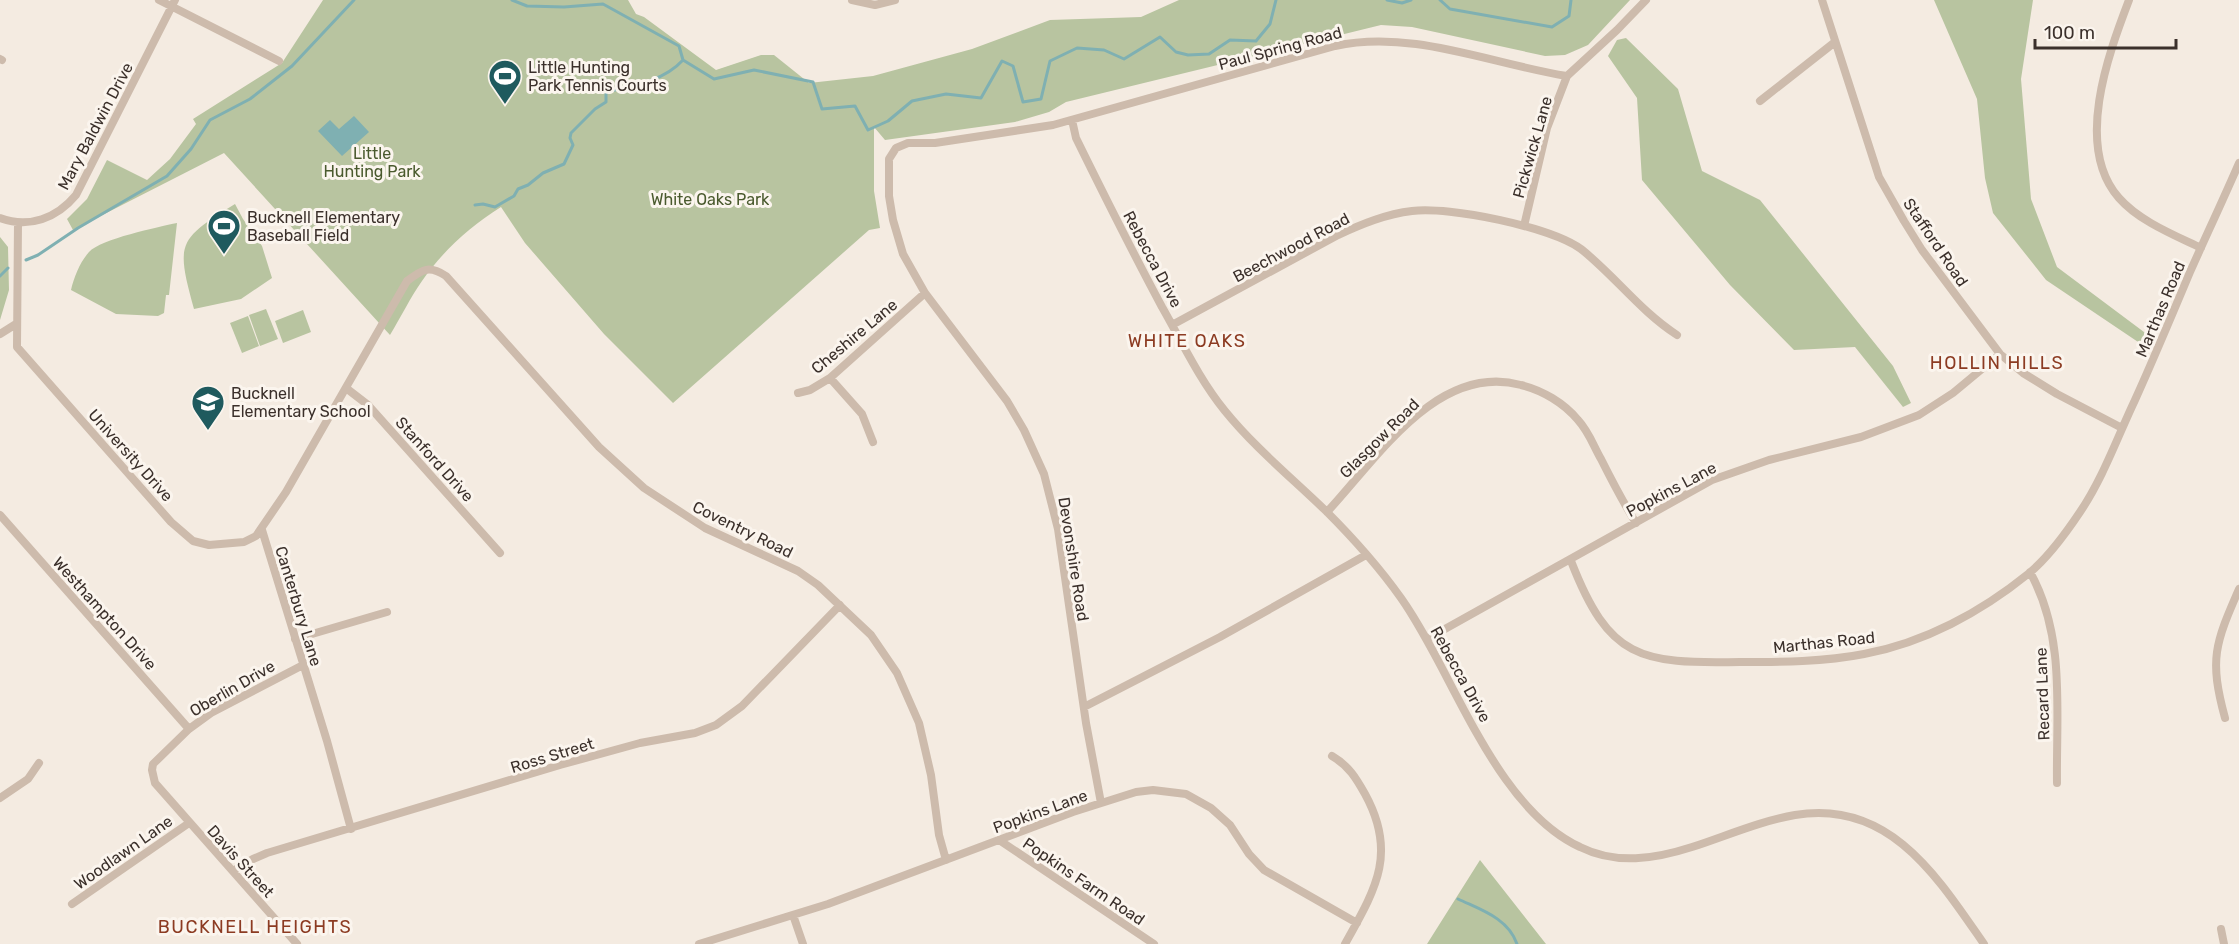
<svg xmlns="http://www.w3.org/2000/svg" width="2239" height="944" viewBox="0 0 2239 944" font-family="Rubik,sans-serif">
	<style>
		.green { fill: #b8c4a0 }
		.water { fill: #7fb0b2 }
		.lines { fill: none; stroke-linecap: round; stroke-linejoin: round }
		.stream { stroke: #7fb0b2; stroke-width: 3 }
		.street { stroke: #cdbbac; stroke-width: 8 }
		.labels { text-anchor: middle; stroke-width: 6; stroke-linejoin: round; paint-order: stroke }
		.street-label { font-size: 16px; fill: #3b302b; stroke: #fbf5ee }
		.poi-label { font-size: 16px; fill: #3b302b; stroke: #fbf5ee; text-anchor: start }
		.park-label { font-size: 16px; fill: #4a5a2e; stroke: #fbf5ee }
		.neighbourhood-label { font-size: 18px; letter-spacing: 1.5px; fill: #8c3b22; stroke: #fbf5ee }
	</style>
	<rect width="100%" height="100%" fill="#f4ebe1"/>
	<path class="green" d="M323,0h305l8,14 8,3 72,53 45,-15h13l35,28 64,-7 99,-27 78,-29 91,-3 38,-17h451l-42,45 -23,10 -20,1 -133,-29 -31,-2 -315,77 -17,10 -34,10 -130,18 -11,-13v64l6,37 -11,2 -196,173 -69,-69 -79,-91 -24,-36c-31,19 -59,45 -79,74 -12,17 -21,36 -32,54l-166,-182 -151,77 -6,-11 20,-20 20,-39 40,20 23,-21 26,-35 -3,-5 89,-56z
		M1934,0h99l-12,79 10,120 26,68 95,71 -5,10 -101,-68 -53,-67 -8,-35 -8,-79z
		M1626,38l52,51 24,82 58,29 133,166 18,37 -8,4 -48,-60 -61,3 -64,-65 -88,-105 -5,-82 -29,-42 9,-16z
		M235,204l8,15 19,27 10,32 -31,21 -47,10c-18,-66 -17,-69 41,-105z
		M177,223l-8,72h-3l-2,18 -6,3 -42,-2 -45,-24c3,-13 9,-28 18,-38 12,-13 69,-25 88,-29z
		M0,237l8,10 1,43 -9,30z
		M266,309l12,30 -18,7 -11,-31z
		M303,310l8,22 -28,11 -8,-22z
		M248,316l11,30 -17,7 -12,-30z
		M1480,860l66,84h-119z"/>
	<path class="water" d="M354,116l15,16 -27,24 -24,-25 12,-11 9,9z"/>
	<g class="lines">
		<path class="stream" d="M512,0l15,6 37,1 39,-3 76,42 4,14 31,19 40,-9 59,12 9,27 33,-3 13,24 20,-9 24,-20 34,-7 35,4 21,-37 11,5 10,36 18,-3 9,-38 27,-13 27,2 20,9 36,-22 16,15 12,3 21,-1 21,-14 26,1 14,-17 6,-24
			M1387,0l15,3 9,-3
			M1440,0l10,9 102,18 17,-11 2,-16
			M475,205l8,-1 12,3 19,-11 4,-7 10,-4 15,-12 21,-9 9,-19 -3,-7 1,-5 24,-24 11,-7v-10c27,-6 58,-11 77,-32
			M26,260l12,-5 40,-27 89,-52 24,-27 19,-29 40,-21 42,-33 62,-66
			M0,276l8,-8
			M1458,899c23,11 50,19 59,45"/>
		<path class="street" d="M159,0l120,61
			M852,0l23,5 20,-5
			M1822,0l57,177 25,44 18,29 78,104 23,19 34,21 65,34
			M2129,0c-21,55 -55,147 -10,198 20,23 55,37 82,50
			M0,59l2,1
			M1760,101l75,-59
			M1072,120l4,18c28,57 56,113 86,169 20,35 37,72 63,104 30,37 67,67 101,100 27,27 53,56 75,87 53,75 93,209 179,249 36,18 75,12 112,0 34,-11 68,-26 103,-32 95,-16 143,63 189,129
			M0,218c29,11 57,0 76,-23l99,-195
			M18,223l-1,124 154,175 22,19 16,4 35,-3 12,-6 30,-44 121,-211c16,-12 22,-16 39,-5l153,171 45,41 61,40 93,43 20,14 53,50 26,38 22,50 12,52 8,60 7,25
			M1524,226l23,-98 20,-52
			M1172,325l166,-90c24,-11 48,-21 74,-24 37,-5 139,16 169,38 34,27 59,62 96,86
			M0,334l16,-10
			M830,378l32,36 11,28
			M346,388l22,17 132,148
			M798,393l12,-3 20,-12 95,-85
			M1327,512c49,-52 110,-150 194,-127 21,5 43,18 57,35 11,12 15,25 23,39 11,22 22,43 35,64
			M0,515l189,214
			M262,530l65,211 24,88
			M1571,561c38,98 69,103 169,101 41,0 84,0 124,-8 60,-11 117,-42 164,-80 20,-16 38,-41 52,-62 23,-34 37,-74 55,-112 19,-42 37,-85 55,-128 16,-36 33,-72 49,-109
			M2030,572c36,65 26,139 27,211
			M295,639l92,-27
			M1427,639l285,-159 57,-20 92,-23 58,-22 34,-22 47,-39
			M1084,707l136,-70 146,-82
			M2225,718c-16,-59 -10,-74 14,-129
			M1332,756c17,10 24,22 33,38 33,60 10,96 -20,150
			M0,798l28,-19 11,-16
			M1101,803l-15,-80 -28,-194 -14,-55 -20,-44 -17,-29 -82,-108 -22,-39 -10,-34 -4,-24v-37l7,-11 12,-5h27l118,-18 282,-79c77,-17 156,18 232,30l50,-46 29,-30
			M999,840l155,104
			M233,871l20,-12 14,-6 293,-88 80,-22 55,-10 21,-8 26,-19 98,-101
			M72,904l117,-81
			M793,915l10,29
			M2221,929l3,15
			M297,944l-142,-161 -3,-13 1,-6 36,-35 22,-16 92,-48
			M699,944l129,-40 245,-92 63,-20 17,-2 33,4 25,14 19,17 19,29 15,16 93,53"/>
	</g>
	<defs>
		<symbol id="stadium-pin" viewBox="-11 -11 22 30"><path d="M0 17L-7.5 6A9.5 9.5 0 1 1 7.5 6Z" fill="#1f5a5e" stroke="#fbf5ee"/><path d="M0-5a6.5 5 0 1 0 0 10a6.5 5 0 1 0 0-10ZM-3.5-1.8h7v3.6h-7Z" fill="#fff"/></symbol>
		<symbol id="school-pin" viewBox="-11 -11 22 30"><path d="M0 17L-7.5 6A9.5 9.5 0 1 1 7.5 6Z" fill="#1f5a5e" stroke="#fbf5ee"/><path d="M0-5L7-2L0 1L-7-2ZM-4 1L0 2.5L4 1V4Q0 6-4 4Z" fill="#fff"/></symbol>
	</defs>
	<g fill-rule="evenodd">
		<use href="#stadium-pin" x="486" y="57" width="38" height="52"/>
		<use href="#stadium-pin" x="205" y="207" width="38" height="52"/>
		<use href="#school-pin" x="189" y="383" width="38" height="52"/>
	</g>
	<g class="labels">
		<g class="street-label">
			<text transform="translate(1280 48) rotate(-15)" y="6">Paul Spring Road</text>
			<text transform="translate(95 126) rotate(-62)" y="6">Mary Baldwin Drive</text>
			<text transform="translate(1532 147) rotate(-74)" y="6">Pickwick Lane</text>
			<text transform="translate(1936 242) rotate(56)" y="6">Stafford Road</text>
			<text transform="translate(1291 247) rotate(-28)" y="6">Beechwood Road</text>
			<text transform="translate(1153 259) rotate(62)" y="6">Rebecca Drive</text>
			<text transform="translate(2160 309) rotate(-67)" y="6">Marthas Road</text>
			<text transform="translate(854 336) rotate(-40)" y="6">Cheshire Lane</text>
			<text transform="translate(1379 438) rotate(-45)" y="6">Glasgow Road</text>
			<text transform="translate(131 455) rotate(48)" y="6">University Drive</text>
			<text transform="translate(435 459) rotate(48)" y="6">Stanford Drive</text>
			<text transform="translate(1671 489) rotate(-28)" y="6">Popkins Lane</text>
			<text transform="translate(743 529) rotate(26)" y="6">Coventry Road</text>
			<text transform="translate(1074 559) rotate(81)" y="6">Devonshire Road</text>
			<text transform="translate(299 606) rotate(73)" y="6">Canterbury Lane</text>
			<text transform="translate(105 613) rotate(48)" y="6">Westhampton Drive</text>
			<text transform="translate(1824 642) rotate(-6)" y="6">Marthas Road</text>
			<text transform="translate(1461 674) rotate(61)" y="6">Rebecca Drive</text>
			<text transform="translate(232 688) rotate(-30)" y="6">Oberlin Drive</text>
			<text transform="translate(2042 694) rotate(-92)" y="6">Recard Lane</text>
			<text transform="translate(552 755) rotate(-17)" y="6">Ross Street</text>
			<text transform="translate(1040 811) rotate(-20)" y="6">Popkins Lane</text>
			<text transform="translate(123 852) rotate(-35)" y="6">Woodlawn Lane</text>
			<text transform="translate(241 861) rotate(48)" y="6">Davis Street</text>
			<text transform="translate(1084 881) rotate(34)" y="6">Popkins Farm Road</text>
		</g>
		<g class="poi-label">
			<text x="528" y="73">Little Hunting<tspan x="528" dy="18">Park Tennis Courts</tspan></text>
			<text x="247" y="223">Bucknell Elementary<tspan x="247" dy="18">Baseball Field</tspan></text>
			<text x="231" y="399">Bucknell<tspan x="231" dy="18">Elementary School</tspan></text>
		</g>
		<g class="park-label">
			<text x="372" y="159">Little<tspan x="372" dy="18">Hunting Park</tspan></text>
			<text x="710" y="205">White Oaks Park</text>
		</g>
		<g class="neighbourhood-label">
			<text x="1187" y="347">WHITE OAKS</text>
			<text x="1997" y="369">HOLLIN HILLS</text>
			<text x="255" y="933">BUCKNELL HEIGHTS</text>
		</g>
	</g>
	<path d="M2035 39v9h141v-9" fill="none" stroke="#3b302b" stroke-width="3"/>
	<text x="2044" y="39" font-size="18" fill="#3b302b" stroke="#fbf5ee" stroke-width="4.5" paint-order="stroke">100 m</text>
</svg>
